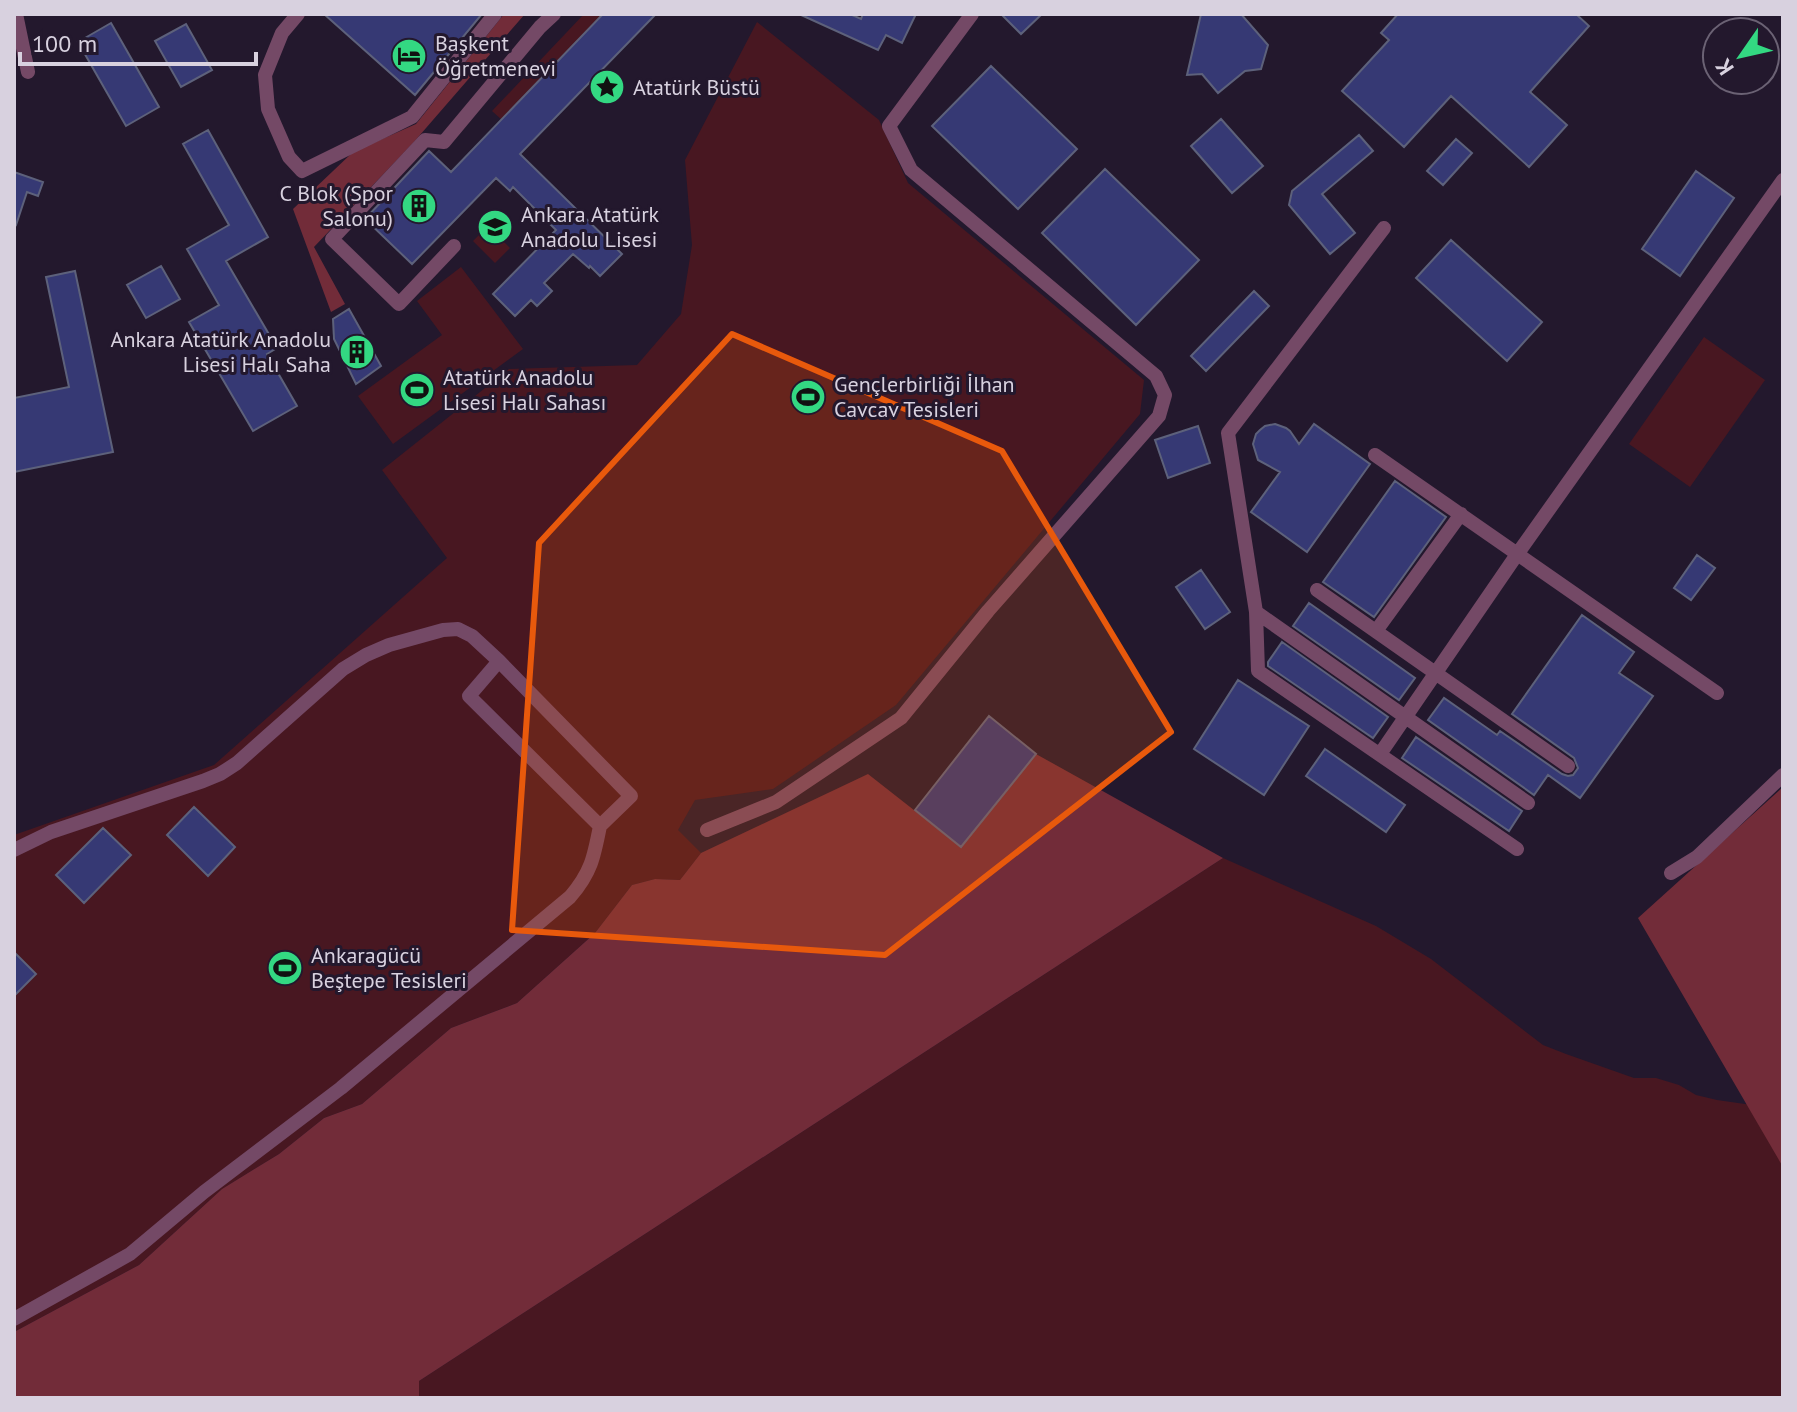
<svg xmlns="http://www.w3.org/2000/svg" width="1797" height="1412" viewBox="0 0 1797 1412" font-family="'PT Sans',sans-serif">
	<style>
		.green { fill: #481721 }
		.forest { fill: #722c39 }
		.building { fill: #363974; stroke: #5d617b; stroke-width: 2 }
		.lines { fill: none; stroke-linecap: round; stroke-linejoin: round }
		.minor { stroke: #744966; stroke-width: 14 }
		.marked { fill: #e8590c; fill-opacity: 0.2; stroke: #e8590c; stroke-width: 6; stroke-linejoin: round }
		.labels { text-anchor: middle; stroke-width: 6; stroke-linejoin: round; paint-order: stroke }
		.poi-label { font-size: 22px; fill: #d8d1df; stroke: #23182d; text-anchor: start }
	</style>
	<rect width="100%" height="100%" fill="#23182d"/>
	<path class="green" d="M584,14h19l-101,106 -10,-9z
		M757,22l122,98 29,63 236,197 -4,34 -244,291 -123,84 -78,11 -17,30 23,23 -21,27 -25,-1 -23,6 -37,48 -78,70 -66,25 -89,76 -38,14 -45,36 -57,35 -83,76 -125,67v-497l200,-70 233,-207 -65,-88 127,-101 128,-4 44,-51 11,-69 -7,-85z
		M488,226l22,22 -15,15 -22,-22z
		M461,267l62,82 -130,95 -35,-48 84,-61 -25,-34z
		M1704,337l61,43 -75,107 -61,-43z
		M1223,858l153,68 55,33 112,86 23,9 68,24h22l23,7 17,10 21,5 42,6 24,48v244h-1364v-17z"/>
	<path class="forest" d="M504,14h21l-112,129 -99,104 31,57 -14,8 -38,-103 60,-57 63,-28z
		M1036,754l187,104 -804,523v17h-405v-66l125,-67 83,-76 57,-35 45,-36 38,-14 89,-76 66,-25 78,-70 37,-48 23,-6 25,1 21,-27 167,-79 93,73z
		M1783,787v380l-145,-249z"/>
	<path class="building" d="M324,14h158l-67,81z
		M603,14h53l-136,140 102,100 -22,22 -10,-10 -1,2 -16,-14 -29,29 8,8 -15,15 -6,-6 -16,16 -22,-22 63,-64 -43,-43 -3,4 -14,-13 -84,86 -47,-45 64,-68 22,21z
		M799,14h51l11,5 2,-5h53l-14,29 -16,-8 -8,15z
		M1001,14h41l-21,20z
		M1201,14h40l27,31 -7,24 -16,2 -27,22 -16,-19 -15,1z
		M1398,14h178l13,12 -59,66 37,33 -38,42 -78,-71 -47,51 -62,-56 47,-51 -8,-7z
		M111,23l48,84 -33,19 -48,-84z
		M186,24l26,46 -31,17 -26,-46z
		M991,66l86,83 -59,60 -86,-83z
		M1221,119l42,47 -31,27 -41,-47z
		M208,130l60,107 -42,24 51,87 -10,6 30,52 -44,25 -64,-109 30,-17 -32,-56 42,-24 -46,-81z
		M1359,135l14,16 -51,43 33,39 -25,21 -41,-49 3,-14z
		M1456,139l16,14 -29,32 -16,-14z
		M1105,169l94,91 -63,65 -94,-92z
		M1696,171l38,27 -54,78 -38,-27z
		M14,172l29,10 -5,14 -11,-4 -11,33 -2,-1z
		M1451,240l91,82 -35,39 -91,-83z
		M161,266l19,33 -34,19 -19,-33z
		M75,271l38,181 -99,20v-74l55,-11 -23,-110z
		M1254,291l15,15 -63,65 -15,-15z
		M349,309l32,57 -25,18 -22,-45 -1,-20z
		M1275,424l11,4 4,3 9,13 15,-20 56,40 -63,88 -56,-40 29,-40 -22,-12 -5,-16 3,-10 4,-4 5,-4z
		M1198,426l12,37 -42,15 -13,-38z
		M1395,481l51,36 -72,100 -51,-35z
		M1697,555l18,13 -24,32 -17,-12z
		M1201,570l29,42 -25,17 -29,-42z
		M1309,603l106,75 -16,22 -106,-74z
		M1582,615l52,37 -15,21 34,23 -73,102 -32,-23 -14,20 -106,-75 16,-22 53,37 3,-4 62,43 6,2 5,-1 5,-7 -4,-10 -62,-44z
		M1282,642l106,75 -15,21 -105,-72v-4z
		M1238,680l71,46 -45,69 -70,-46z
		M989,716l47,38 -75,93 -46,-37z
		M1416,737l106,74 -13,20 -107,-73z
		M1325,749l80,56 -19,27 -80,-56z
		M194,807l41,40 -27,29 -41,-41z
		M103,828l28,27 -47,48 -28,-28z
		M14,952l22,22 -22,22z"/>
	<g class="lines">
		<path class="minor" d="M16,14l12,58
			M298,14l-16,19 -17,42 3,34 21,48 13,14 110,-54 83,-103
			M1384,228l-156,205 28,179 2,59 259,178
			M454,246l-55,58 -67,-65 93,-99 19,2 96,-115 14,-13
			M1375,455l342,238
			M1317,590l251,176
			M1256,612l272,191
			M1376,631l85,-117
			M499,661l132,135 -31,30 -131,-130z
			M1380,754l138,-201 265,-373
			M707,830l69,-28 125,-84 87,-107 171,-195 6,-21 -9,-19 -245,-206 -22,-44 83,-112
			M14,850l37,-18 152,-51 17,-7 17,-11 106,-94 23,-14 23,-10 54,-15 15,-1 14,7 27,25
			M1671,873l26,-16 86,-82
			M14,1319l116,-65 74,-62 137,-104 229,-191c21,-24 24,-40 30,-71"/>
	</g>
	<path class="marked" d="M732,334l270,117 169,281 -286,223 -373,-25 27,-387z"/>
	<defs>
		<symbol id="hotel-disc" viewBox="-11 -11 22 22"><circle r="9.5" fill="#33d882" stroke="#23182d"/><path d="M-6-4.5h1.5V1H6V5H4.5V3h-9V5H-6ZM-4 0a1.8 1.8 0 1 1 3.6 0ZM.5 0V-2.5h3Q6-2.5 6 0Z" fill="#111"/></symbol>
		<symbol id="sight-disc" viewBox="-11 -11 22 22"><circle r="9.5" fill="#33d882" stroke="#23182d"/><path d="M0-6L1.8-2.2L6-1.7L2.9 1.2L3.7 5.4L0 3.3L-3.7 5.4L-2.9 1.2L-6-1.7L-1.8-2.2Z" fill="#111"/></symbol>
		<symbol id="building-disc" viewBox="-11 -11 22 22"><circle r="9.5" fill="#33d882" stroke="#23182d"/><path d="M-4-6H4V6H1V3H-1V6H-4ZM-2.5-4.3h1.7v1.8h-1.7ZM.8-4.3h1.7v1.8H.8ZM-2.5-1h1.7V.8h-1.7ZM.8-1h1.7V.8H.8Z" fill="#111"/></symbol>
		<symbol id="school-disc" viewBox="-11 -11 22 22"><circle r="9.5" fill="#33d882" stroke="#23182d"/><path d="M0-5L7-2L0 1L-7-2ZM-4 1L0 2.5L4 1V4Q0 6-4 4Z" fill="#111"/></symbol>
		<symbol id="stadium-disc" viewBox="-11 -11 22 22"><circle r="9.5" fill="#33d882" stroke="#23182d"/><path d="M0-5a6.5 5 0 1 0 0 10a6.5 5 0 1 0 0-10ZM-3.5-1.8h7v3.6h-7Z" fill="#111"/></symbol>
	</defs>
	<g fill-rule="evenodd">
		<use href="#hotel-disc" x="389" y="36" width="40" height="40"/>
		<use href="#sight-disc" x="587" y="67" width="40" height="40"/>
		<use href="#building-disc" x="399" y="186" width="40" height="40"/>
		<use href="#school-disc" x="475" y="207" width="40" height="40"/>
		<use href="#building-disc" x="337" y="332" width="40" height="40"/>
		<use href="#stadium-disc" x="397" y="370" width="40" height="40"/>
		<use href="#stadium-disc" x="788" y="377" width="40" height="40"/>
		<use href="#stadium-disc" x="265" y="948" width="40" height="40"/>
	</g>
	<g class="labels">
		<g class="poi-label">
			<text x="435" y="51">Başkent<tspan x="435" dy="25">Öğretmenevi</tspan></text>
			<text x="633" y="95">Atatürk Büstü</text>
			<text x="393" y="201" text-anchor="end">C Blok (Spor<tspan x="393" dy="25">Salonu)</tspan></text>
			<text x="521" y="222">Ankara Atatürk<tspan x="521" dy="25">Anadolu Lisesi</tspan></text>
			<text x="331" y="347" text-anchor="end">Ankara Atatürk Anadolu<tspan x="331" dy="25">Lisesi Halı Saha</tspan></text>
			<text x="443" y="385">Atatürk Anadolu<tspan x="443" dy="25">Lisesi Halı Sahası</tspan></text>
			<text x="834" y="392">Gençlerbirliği İlhan<tspan x="834" dy="25">Cavcav Tesisleri</tspan></text>
			<text x="311" y="963">Ankaragücü<tspan x="311" dy="25">Beştepe Tesisleri</tspan></text>
		</g>
	</g>
	<rect width="1797" height="1412" fill="none" stroke="#d8d1df" stroke-width="32"/>
	<g transform="translate(1741 56) rotate(236)"><circle r="38" fill="#23182d" stroke="#6b6274" stroke-width="2"/>
	<path d="M0-6L14 30L0 20L-14 30Z" fill="#33d882"/>
	<text y="-12" font-size="22" font-weight="bold" text-anchor="middle" fill="#d8d1df">K</text>
	</g>
	<path d="M20 52v12h236v-12" fill="none" stroke="#d8d1df" stroke-width="4"/>
	<text x="32" y="52" font-size="24" fill="#d8d1df" stroke="#23182d" stroke-width="6" paint-order="stroke">100 m</text>
</svg>
